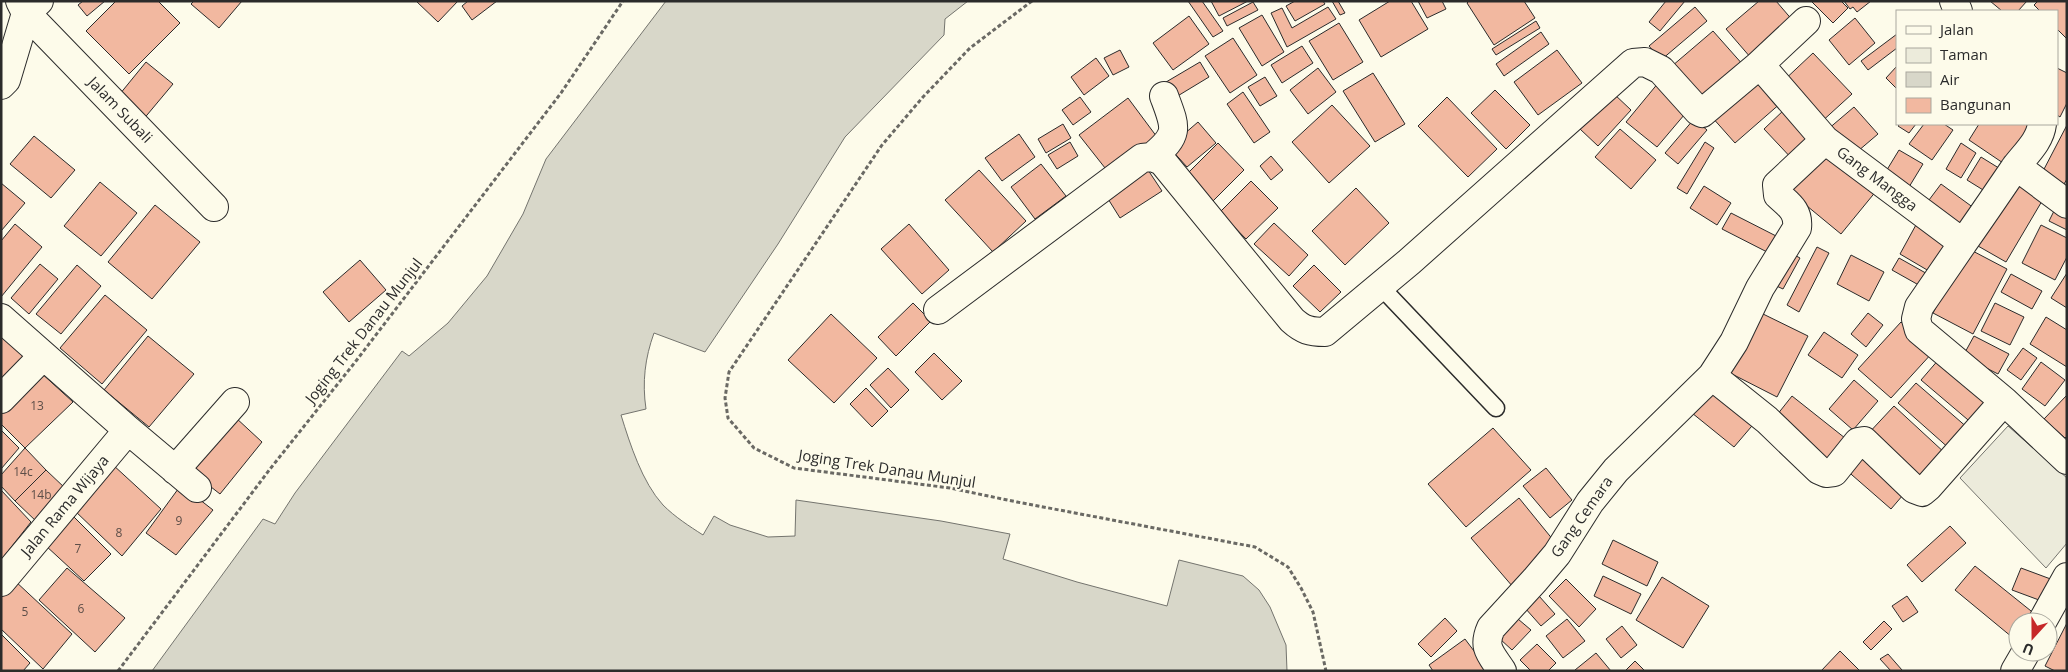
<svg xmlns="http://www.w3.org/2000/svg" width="2068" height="672" viewBox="0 0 2068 672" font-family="'Open Sans',sans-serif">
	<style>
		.park { fill: #ecebdb; stroke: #74746e }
		.water { fill: #d8d7c9; stroke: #74746e }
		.building { fill: #f2b8a0; stroke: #2b2b2b }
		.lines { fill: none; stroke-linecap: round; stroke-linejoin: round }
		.lane-casing { stroke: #2b2b2b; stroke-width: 19 }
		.street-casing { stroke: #2b2b2b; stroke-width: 30 }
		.path { stroke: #6a6964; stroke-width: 3; stroke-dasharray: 4 2.5; stroke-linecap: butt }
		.lane { stroke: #fdfbea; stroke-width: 16 }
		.street { stroke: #fdfbea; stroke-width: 28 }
		.labels { text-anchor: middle; stroke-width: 4; stroke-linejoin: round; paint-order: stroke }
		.number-label { font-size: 12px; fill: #5d4e48 }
		.street-label { font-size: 15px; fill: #2b2b2b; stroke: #fdfbea }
	</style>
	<rect width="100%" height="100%" fill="#fdfbea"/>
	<path class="park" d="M2008,426l59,52v65l-21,25 -86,-90z"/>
	<path class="water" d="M666,1h302l-23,18 -1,16 -99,102 -67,107 -73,108 -51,-19c-9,25 -12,49 -8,76l-25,6c9,29 21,67 42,90 12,12 26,21 40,30l11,-19 16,9 38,12 27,-1 1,-36 145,21 69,13 -7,25 74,23 90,24 12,-46 64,16 16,14 11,17 16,38 1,26h-1135l111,-152 12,5 20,-31 107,-142 7,5 39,-33 39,-47 36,-62 23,-55z"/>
	<path class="building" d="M83,1h22l-18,15 -9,-11z
		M116,1h42l22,22 -51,51 -43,-43z
		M194,1h48l-23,27 -28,-24z
		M416,1h42l-20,21z
		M468,1h29l-25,19 -10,-14z
		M1188,1h14l21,30 -10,6z
		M1211,1h37l-29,15z
		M1295,1h28l2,3 -30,17 -9,-15z
		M1332,1h6l7,12 -5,2z
		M1390,1h21l17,28 -47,28 -22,-37z
		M1418,1h24l4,8 -19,9z
		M1469,1h55l11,17 -41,27 -27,-42z
		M1666,1h19l-25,30 -11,-9z
		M1759,1h17l18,21 -43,36 -25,-29z
		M1811,1h30l7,7 -15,15z
		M1844,1h27l-14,11 -4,-5 -3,2z
		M1990,1h37l-9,10h-16z
		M2038,1h29v38l-10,-10v-18h-17l-6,-6z
		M1253,2l5,8 -31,16 -4,-8z
		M1328,7l8,12 -49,28 -16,-34 11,-5 10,20z
		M1695,7l12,14 -46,39 -12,-14z
		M1262,15l22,37 -22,14 -23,-38z
		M1189,16l20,28 -36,26 -20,-27z
		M1855,18l20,25 -26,22 -20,-25z
		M1536,21l4,7 -44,27 -4,-6z
		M1339,23l24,39 -30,18 -24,-39z
		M1713,31l31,35 -42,35 -30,-35z
		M1541,32l8,12 -45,32 -8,-12z
		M1897,34v14l-29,22 -7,-9z
		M1233,38l24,37 -27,18 -25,-37z
		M1302,46l11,17 -31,20 -11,-18z
		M1120,50l9,17 -16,8 -9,-17z
		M1557,50l25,33 -44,32 -24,-33z
		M1813,53l39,41 -33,30 -39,-40z
		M1096,58l13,18 -25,19 -13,-18z
		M146,62l27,22 -31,37 -27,-21z
		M1200,62l9,15 -38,23 -10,-15z
		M1897,66v23l-11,-11z
		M1318,68l18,24 -28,22 -18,-24z
		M2057,68l10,5v30l-7,14 -3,-2z
		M1373,73l32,51 -30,18 -32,-51z
		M1758,75l24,27 -47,41 -24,-27z
		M1265,77l12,19 -17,10 -12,-19z
		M1659,82l31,26 -33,39 -31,-25z
		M1495,90l35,35 -24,24 -35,-36z
		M1243,92l27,40 -16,11 -27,-39z
		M1613,93l18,17 -33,36 -18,-17z
		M1080,97l11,15 -18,13 -11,-15z
		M1447,97l50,52 -29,28 -50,-51z
		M1128,98l29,39 -48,36 -30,-38z
		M1332,105l38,41 -41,37 -37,-41z
		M1854,107l24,27 -27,23 -24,-27z
		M1785,109l31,33 -21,20 -31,-33z
		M1694,119l13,11 -29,34 -13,-11z
		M1198,122l18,21 -29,24 -18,-20z
		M1063,124l8,14 -25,15 -8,-14z
		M1900,124h16l-7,9 -11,-7z
		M1924,124h20l9,6 -21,30 -23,-16z
		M1979,124h58l-28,43 -40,-27z
		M2067,125v54l-3,5 -22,-11z
		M1620,129l36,31 -25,29 -36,-32z
		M1019,134l16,23 -33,24 -17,-23z
		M34,136l41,34 -24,28 -41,-34z
		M1070,142l8,14 -21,13 -9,-14z
		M1705,142l9,6 -27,46 -10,-6z
		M1218,143l26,27 -34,34 -26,-27z
		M1961,143l15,10 -15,25 -15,-9z
		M1827,149l50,41 -36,44 -51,-42z
		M1899,150l24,14 -14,23 -24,-14z
		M1271,156l12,14 -12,10 -11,-14z
		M1981,157l21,13 -14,23 -21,-13z
		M1041,164l25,32 -31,23 -24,-32z
		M1146,167l16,24 -42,27 -15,-24z
		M979,170l47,51 -33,31 -48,-52z
		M1251,181l27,27 -32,31 -26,-27z
		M2017,181l28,15 -39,66 -28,-16z
		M100,182l37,31 -36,43 -37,-30z
		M1,183l24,20 -24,28z
		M1941,184l37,27 -18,24 -37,-27z
		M1704,186l27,17 -14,22 -27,-17z
		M1356,188l33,35 -44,42 -33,-34z
		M155,205l45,37 -48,57 -44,-37z
		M2054,211l13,7v12l-18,-9z
		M1731,213l49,25 -9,16 -49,-25z
		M1274,223l34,32 -19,21 -35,-32z
		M1917,223l35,20 -18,31 -34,-20z
		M15,224l27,23 -41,50v-56z
		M909,224l40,46 -27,24 -41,-45z
		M2041,225l26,13v19l-12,23 -33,-17z
		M1817,247l12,6 -30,59 -12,-7z
		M1967,248l40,21 -34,65 -40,-21z
		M1787,251l13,7 -17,31 -13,-6z
		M1851,255l33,17 -15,29 -32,-17z
		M1899,258l32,18 -7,12 -32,-18z
		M360,260l26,30 -37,32 -26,-30z
		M40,264l18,15 -29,35 -18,-16z
		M77,265l24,21 -40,48 -25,-20z
		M1314,265l27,27 -21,20 -27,-26z
		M2067,273v35l-16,-10z
		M2011,274l31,17 -10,18 -31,-17z
		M105,295l42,35 -45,54 -42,-36z
		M913,303l18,18 -35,35 -18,-19z
		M1995,303l29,14 -14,28 -29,-14z
		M1761,313l47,23 -31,61 -47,-24z
		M1868,313l15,12 -17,22 -15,-13z
		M831,314l46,44 -43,45 -46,-43z
		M2046,317l21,13v37l-37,-23z
		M1901,322l32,30 -42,46 -33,-29z
		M1824,332l34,23 -16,23 -34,-23z
		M5,336l25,26 -29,29v-51z
		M148,336l46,38 -45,53 -45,-37z
		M1974,336l35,18 -11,20 -35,-18z
		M2023,348l14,10 -16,22 -14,-10z
		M934,353l28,28 -20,19 -27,-28z
		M1940,358l53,46 -19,21 -53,-45z
		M2041,362l24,18 -20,26 -23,-17z
		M888,368l21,22 -18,18 -21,-23z
		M39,371l34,31 -48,46 -24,-24v-15z
		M1854,380l24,21 -25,29 -24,-21z
		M1916,383l53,46 -18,21 -53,-47z
		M1714,386l43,34 -23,27 -42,-34z
		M866,388l22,23 -16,16 -22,-23z
		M2067,395v41l-2,2 -21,-19z
		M1792,396l58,46 -18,24 -59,-46z
		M1894,406l52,48 -28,30 -52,-48z
		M235,417l27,25 -42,52 -28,-22z
		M1493,428l38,42 -65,57 -38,-43z
		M1,430l18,18 -18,21z
		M1862,447l47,41 -18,21 -47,-41z
		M25,448l21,22 -31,31 -14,-15v-11z
		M112,464l49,45 -39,47 -48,-46z
		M1546,468l26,32 -22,18 -27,-32z
		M46,470l20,19 -29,33 -22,-21z
		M181,485l32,25 -37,45 -30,-22z
		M1,490l30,32 -30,38z
		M1519,498l35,43 -41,46 -42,-49z
		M72,515l39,39 -27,27 -39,-36z
		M1950,526l16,17 -44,39 -15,-17z
		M1613,540l45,22 -11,24 -45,-22z
		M1975,566l66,53 -3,3h-20v20l-63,-52z
		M67,568l58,50 -30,34 -56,-52z
		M2021,568l35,13 -9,22 -35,-13z
		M1603,576l38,18 -10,20 -37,-18z
		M1662,577l47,29 -26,42 -47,-28z
		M1566,579l30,30 -17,18 -30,-31z
		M14,580l58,54 -29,35 -42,-40v-34z
		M1539,596l16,18 -14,12 -16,-18z
		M1907,596l11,16 -15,10 -11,-16z
		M1445,618l12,13 -26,26 -13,-13z
		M1518,619l13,11 -19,20 -12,-11z
		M1567,619l18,22 -22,17 -17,-22z
		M1884,621l8,8 -21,21 -8,-8z
		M2067,623v48h-12l-10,-5z
		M1622,626l15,19 -16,13 -15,-19z
		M1,634l29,29 -7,8h-22z
		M1465,639l24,32h-56l-4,-6z
		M1537,644l19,19 -8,8h-17l-11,-11z
		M1840,651l20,20h-39z
		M1596,653l15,18h-35l-1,-1z
		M1888,654l14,16 -1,1h-10l-11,-12z
		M1635,661l10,10h-20z"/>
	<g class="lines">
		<defs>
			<path id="lane" d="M1380,286l116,122"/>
			<path id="street" d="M39,1l-13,12 188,194
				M1954,1l4,10
				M1758,66l48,-45
				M1,85l5,-5 20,-67 -6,-12
				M1152,157c28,-23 24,-29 12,-61
				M2016,166l51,38
				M1963,243l-44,64 -3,12 3,11 85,71 63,59
				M938,310l204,-152 10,-1 10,4 130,159c11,10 18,12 33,12l84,-70 224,-199 12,-1 16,8 37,41 4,2 56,-47h3l64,74
				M1,318l127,112 -127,152
				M1712,376l55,44 52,50 7,3 8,-1 24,-30 6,-1 50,48 8,3 6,-5 76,-86
				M1,399l42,-43
				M128,430l69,58
				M175,470l60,-68
				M2042,622l25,-45
				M1502,671c-11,-17 -20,-23 -11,-43l44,-48 22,-26 33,-52 26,-32 96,-94 22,-34 26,-54 37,-60c2,-17 -8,-23 -19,-33l-1,-10 48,-45 138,103c17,-24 34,-49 51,-74 10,-14 26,-27 28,-45
				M2015,671l11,-19"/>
		</defs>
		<use href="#lane" class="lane-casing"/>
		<use href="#street" class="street-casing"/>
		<path class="path" d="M1032,1l-62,47 -47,49 -41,48 -153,227 -4,26 3,20 26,30 40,20 156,20 67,14 238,45 33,20 13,21 12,24 13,59
			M118,671l152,-202 86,-108 205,-268 62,-92"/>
		<use href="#lane" class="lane"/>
		<use href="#street" class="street"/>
	</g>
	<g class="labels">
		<g class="number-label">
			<text x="37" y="410">13</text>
			<text x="23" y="476">14c</text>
			<text x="41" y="499">14b</text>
			<text x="179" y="525">9</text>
			<text x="119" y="537">8</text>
			<text x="78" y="553">7</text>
			<text x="81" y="613">6</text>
			<text x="25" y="616">5</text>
		</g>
		<g class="street-label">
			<text transform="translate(120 110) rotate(46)" y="5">Jalam Subali</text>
			<text transform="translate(1877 179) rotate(37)" y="5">Gang Mangga</text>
			<text transform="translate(364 331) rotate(-52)" y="5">Joging Trek Danau Munjul</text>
			<text transform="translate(887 469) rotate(9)" y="5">Joging Trek Danau Munjul</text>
			<text transform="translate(65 506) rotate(-50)" y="5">Jalan Rama Wijaya</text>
			<text transform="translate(1582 517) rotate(-55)" y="5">Gang Cemara</text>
		</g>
	</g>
	<rect width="2068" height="672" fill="none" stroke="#2b2b2b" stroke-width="5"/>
	<rect x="1896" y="10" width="162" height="115" fill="#fdfbea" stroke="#a9a89e"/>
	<rect x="1906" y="26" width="25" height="8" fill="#fdfbea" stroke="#a9a89e"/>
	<text x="1940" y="35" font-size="15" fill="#2b2b2b">Jalan</text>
	<rect x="1906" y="48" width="25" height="15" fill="#ecebdb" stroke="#a9a89e"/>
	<text x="1940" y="60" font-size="15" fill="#2b2b2b">Taman</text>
	<rect x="1906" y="72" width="25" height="15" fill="#d8d7c9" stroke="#a9a89e"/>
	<text x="1940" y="85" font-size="15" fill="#2b2b2b">Air</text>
	<rect x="1906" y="98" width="25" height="15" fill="#f2b8a0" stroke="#a9a89e"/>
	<text x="1940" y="110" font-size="15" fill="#2b2b2b">Bangunan</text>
	<g transform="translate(2033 637) rotate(201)"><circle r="24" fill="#fdfbea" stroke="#a9a89e"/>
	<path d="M0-4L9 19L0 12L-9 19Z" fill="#c62828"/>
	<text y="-8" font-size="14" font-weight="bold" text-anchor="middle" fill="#2b2b2b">U</text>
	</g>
</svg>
